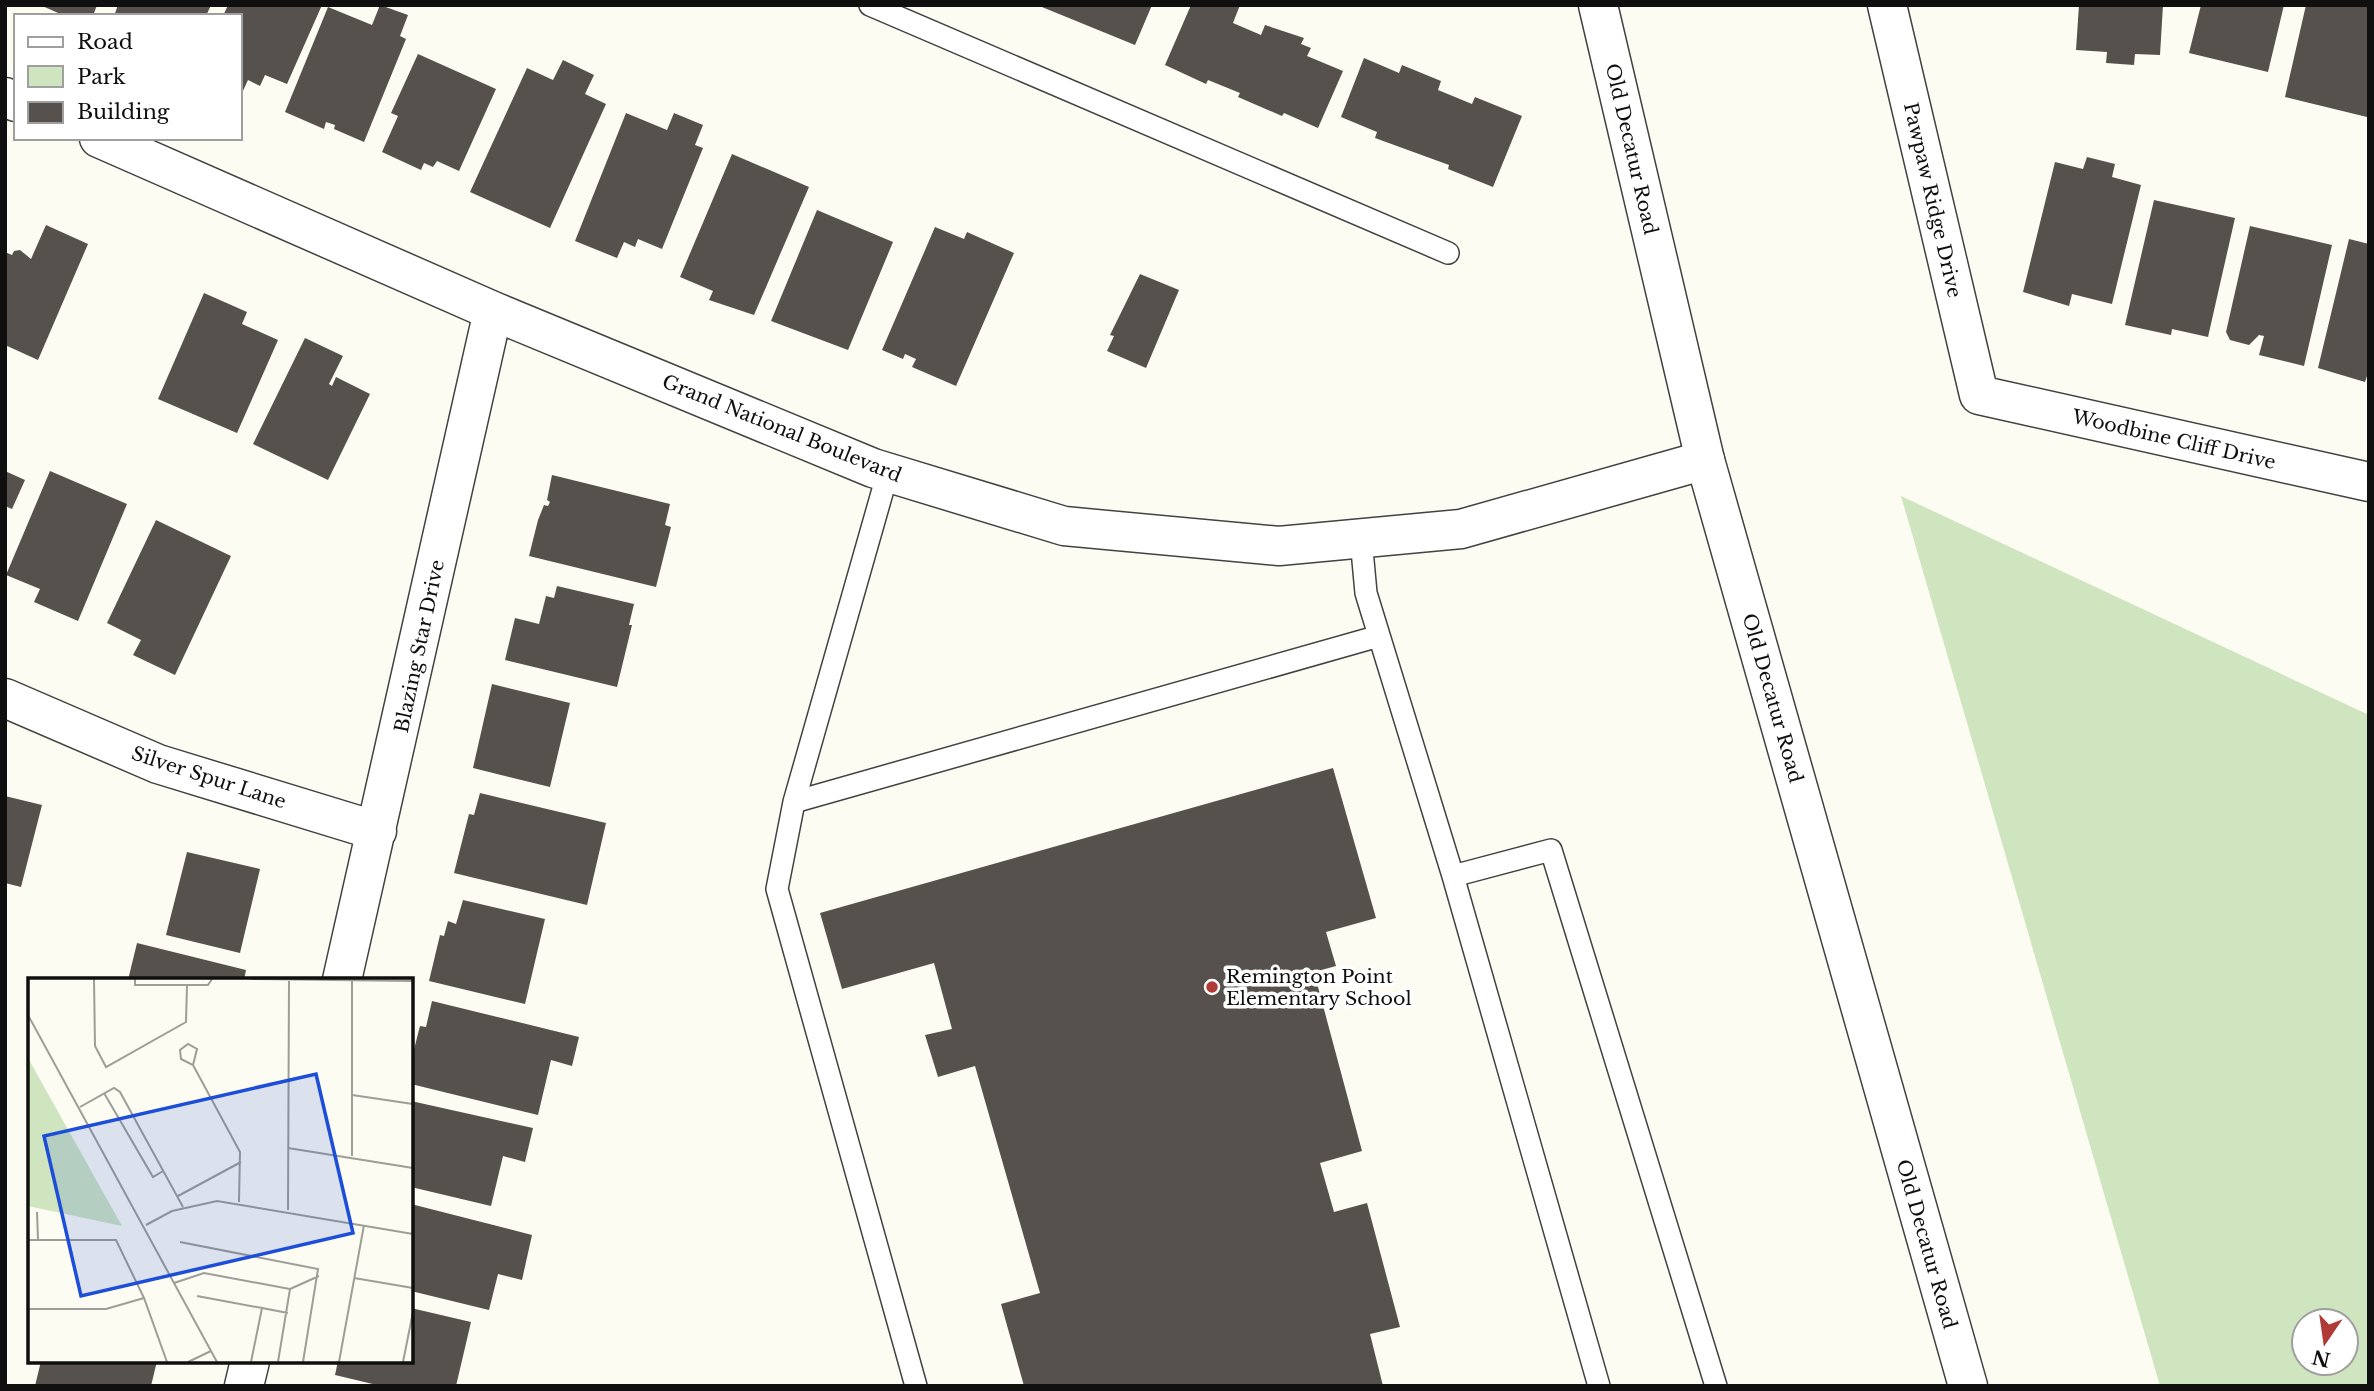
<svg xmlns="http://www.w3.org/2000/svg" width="2374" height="1391" viewBox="0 0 2374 1391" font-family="'Libre Baskerville',serif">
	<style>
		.green { fill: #cfe5bf; fill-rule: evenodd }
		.building { fill: #56514c }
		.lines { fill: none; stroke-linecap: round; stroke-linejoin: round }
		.service-casing { stroke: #424242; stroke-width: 24 }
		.minor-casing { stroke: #424242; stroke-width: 41 }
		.tertiary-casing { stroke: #424242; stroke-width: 41 }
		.service { stroke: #fff; stroke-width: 21 }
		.minor { stroke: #fff; stroke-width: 38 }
		.tertiary { stroke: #fff; stroke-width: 38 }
		.poi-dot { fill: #af3a36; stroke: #fff; stroke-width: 2.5 }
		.labels { text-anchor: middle; stroke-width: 7; stroke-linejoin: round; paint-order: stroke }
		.street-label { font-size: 19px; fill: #0f0f0f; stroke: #fff }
		.poi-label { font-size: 19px; fill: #0f0f0f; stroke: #fff; text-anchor: start }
		.inset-road { fill: none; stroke: #9e9d97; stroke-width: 2 }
		.view { fill: #1d4ed8; fill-opacity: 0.15; stroke: #1d4ed8; stroke-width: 3.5 }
		.inset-edge { fill: none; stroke: #0f0f0f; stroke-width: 3.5 }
	</style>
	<rect width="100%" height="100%" fill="#fdfcf2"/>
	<path class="green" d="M1901,496l468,219v671h-209zM2304,1321h42v42h-42z"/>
	<path class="building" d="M40,5h57l-4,11h-28z
		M118,5h93l-5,11h-92z
		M228,5h94l-35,79 -22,-9 -5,11 -12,-6 -6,13 -2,-1v-76h-17z
		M380,5l28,10 -8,21 6,3 -42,103 -30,-13 1,-4 -9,-3 -2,7 -39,-17 43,-105 44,18z
		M1037,5h115l-17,40z
		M1191,5h49l-7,18 28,12 4,-10 39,13 -3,6 10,4 -4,8 36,15 -25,57 -34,-15 -2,3 -44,-19 2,-4 -32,-13 -2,4 -41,-19z
		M2079,5h84l-3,50 -25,-1 -1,11 -28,-2 1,-11 -31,-2z
		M2201,5h83l-16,67 -79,-19z
		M2306,5h63l-2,112 -82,-20z
		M418,54l78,35 -37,82 -22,-10 -4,6 -9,-4 -3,7 -39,-18 16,-36 -7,-3z
		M1364,58l35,15 3,-8 39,16 -3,9 34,14 3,-7 47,19 -29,71 -45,-18 1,-4 -74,-27 2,-6 -36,-15z
		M563,60l31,15 -9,19 21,10 -56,124 -80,-36 57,-124 26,12z
		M626,113l41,17 7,-17 29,12 -8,20 8,3 -41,101 -24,-10 -3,8 -11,-5 -7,16 -42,-17z
		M732,154l77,33 -55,128 -45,-15 4,-9 -33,-14z
		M2087,157l28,7 -3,13 29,8 -29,119 -40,-10 -3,12 -46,-14 32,-130 28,7z
		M2154,200l81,18 -27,119 -36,-8 -1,6 -46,-10z
		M817,210l76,32 -45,108 -77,-29z
		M46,225l42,19 -50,116 -33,-15v-93l7,3 2,-4 6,-1 11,9z
		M2250,226l82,19 -28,121 -45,-11 5,-19 -5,-1 -10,10 -19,-5 -4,-8z
		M935,227l29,12 3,-7 47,21 -58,133 -44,-19 4,-8 -11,-5 -2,5 -21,-9z
		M2349,239l20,5v126l-4,12 -47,-14z
		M1140,274l39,16 -33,78 -39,-17 7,-15 -4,-1z
		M204,293l43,19 -5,12 36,16 -41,93 -79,-34z
		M305,338l38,18 -14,28 3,2 4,-9 34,17 -42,86 -75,-36z
		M5,471l20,9 -13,29 -7,-3z
		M50,471l77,33 -49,117 -44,-19 6,-13 -34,-14z
		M552,475l118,29 -5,21 6,2 -15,60 -127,-31 9,-36 6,-15 4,1 2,-4 -3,-2z
		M156,520l75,36 -56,119 -42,-20 8,-15 -34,-17z
		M557,586l77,18 -5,21h3l-15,62 -112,-27 10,-42 24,6 7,-28 8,2z
		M492,684l78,19 -20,84 -77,-19z
		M1333,768l43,150 -50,14 10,34 -22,6 48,179 -42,12 14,49 33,-9 33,124 -30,7 13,52h-359l-23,-82 39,-11 -65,-227 -37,11 -13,-42 27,-6 -18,-66 -92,26 -22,-76z
		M480,793l126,30 -19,82 -133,-32 15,-59 5,1z
		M5,796l37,9 -21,82 -16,-4z
		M187,852l73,17 -20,84 -74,-18z
		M463,900l82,19 -20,85 -96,-23 11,-46 4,1 4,-15 8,3z
		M137,943l109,27 -2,10h-116z
		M432,1001l147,36 -7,29 -21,-6 -13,55 -127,-31v-23l9,-35 6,1z
		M411,1101l122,27 -8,34 -22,-6 -12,50 -80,-19z
		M411,1204l121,31 -10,45 -24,-6 -9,36 -78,-19z
		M411,1308l60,14 -15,64h-75l-46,-11 3,-14h73z
		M41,1361h116l-6,25h-116z"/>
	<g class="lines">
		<defs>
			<path id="service" d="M870,5l578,248
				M888,472l-94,330 -17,87 139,497
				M1361,539l5,54 87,283 146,510
				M794,802l585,-166
				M1453,876l98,-26 165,536"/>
			<path id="minor" d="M1887,5l92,390 390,87
				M5,97l11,5
				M99,138l394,173 380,157 191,58 215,20 182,-17 244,-69
				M5,698l153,66 219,67
				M342,980l151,-669
				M244,1386l6,-25"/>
			<path id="tertiary" d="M1598,5l107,455 263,926"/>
		</defs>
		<use href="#service" class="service-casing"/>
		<use href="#minor" class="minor-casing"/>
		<use href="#tertiary" class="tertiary-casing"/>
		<use href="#service" class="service"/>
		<use href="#minor" class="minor"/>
		<use href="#tertiary" class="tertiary"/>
	</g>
	<circle class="poi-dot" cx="1212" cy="987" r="7"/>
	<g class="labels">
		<g class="street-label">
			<text transform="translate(1632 149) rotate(77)" y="7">Old Decatur Road</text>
			<text transform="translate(1933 200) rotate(77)" y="7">Pawpaw Ridge Drive</text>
			<text transform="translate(782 428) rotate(22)" y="7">Grand National Boulevard</text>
			<text transform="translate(2174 439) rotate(13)" y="7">Woodbine Cliff Drive</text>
			<text transform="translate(419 646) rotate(-78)" y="7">Blazing Star Drive</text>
			<text transform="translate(1773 698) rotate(74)" y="7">Old Decatur Road</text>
			<text transform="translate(209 777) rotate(18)" y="7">Silver Spur Lane</text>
			<text transform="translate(1927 1244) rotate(74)" y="7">Old Decatur Road</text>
		</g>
		<g class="poi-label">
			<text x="1226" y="983">Remington Point<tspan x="1226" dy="22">Elementary School</tspan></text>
		</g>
	</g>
	<g transform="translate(28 978)">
		<rect width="385" height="385" fill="#fdfcf2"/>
		<path d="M0,80l94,168 -94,-20z" fill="#cfe5bf"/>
		<path class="inset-road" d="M66,1l1,67 11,21 80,-45 1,-37M107,1v6h73l4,-6M223,1l162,2M324,3v175M0,37l189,347M165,87l4,-16 -9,-5 -8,6 1,9 12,6 47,87 -1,50M76,115l49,84 10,-6M324,117l61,9M52,129l34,-19 6,4 63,115M260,170l125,20M150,218l63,-34M260,232l1,-229M9,234l1,28M118,247l26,-14 45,-10 196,33M0,262h88l28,58 23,64M152,264l138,27 -15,93M326,300l59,10M146,305l30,-10 86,16 -12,73M262,311l29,-13M169,318l65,12M0,331h78l38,-11M160,384l23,-11M223,384l11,-54 26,5M311,384l25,-137M375,384l10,-50"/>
		<path class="view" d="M288,96l37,159 -272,63 -37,-160z"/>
		<rect width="385" height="385" class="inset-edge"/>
	</g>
	<rect width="2374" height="1391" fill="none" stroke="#0f0f0f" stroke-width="14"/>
	<rect x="14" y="14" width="228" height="126" fill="#ffffff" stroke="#9f9f9f" stroke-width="2"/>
	<rect x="28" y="37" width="35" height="10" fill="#ffffff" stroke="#9f9f9f" stroke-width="2"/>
	<text x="77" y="49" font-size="21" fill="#0f0f0f">Road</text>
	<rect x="28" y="66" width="35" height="21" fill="#cfe5bf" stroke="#9f9f9f" stroke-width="2"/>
	<text x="77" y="84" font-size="21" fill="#0f0f0f">Park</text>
	<rect x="28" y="102" width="35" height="21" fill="#56514c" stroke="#9f9f9f" stroke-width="2"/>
	<text x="77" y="119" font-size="21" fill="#0f0f0f">Building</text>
	<g transform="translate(2325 1342) rotate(193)"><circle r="33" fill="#ffffff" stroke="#9f9f9f" stroke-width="2"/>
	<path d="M0-5L12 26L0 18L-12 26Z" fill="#af3a36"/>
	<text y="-10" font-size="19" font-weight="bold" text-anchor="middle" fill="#0f0f0f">N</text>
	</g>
</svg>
